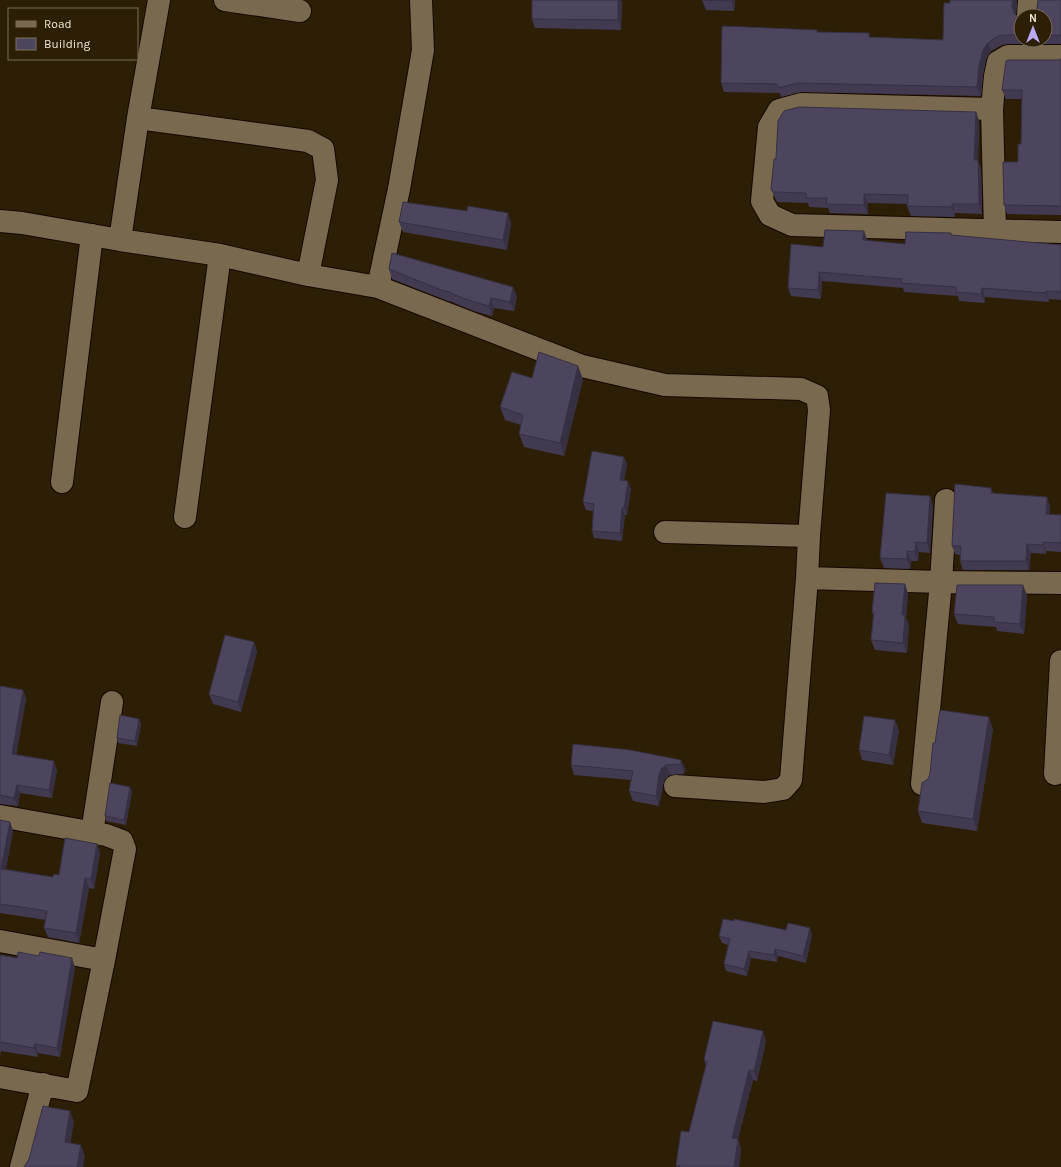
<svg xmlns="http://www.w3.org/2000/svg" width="1061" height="1167" viewBox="0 0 1061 1167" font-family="Karla,sans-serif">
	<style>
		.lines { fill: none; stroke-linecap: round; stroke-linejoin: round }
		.street-casing { stroke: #140800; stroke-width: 24 }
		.street { stroke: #79694e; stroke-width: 22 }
		.wall { fill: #423a51 }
		.shaded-wall { fill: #363042 }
		.building { fill: #4d445e; stroke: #363042 }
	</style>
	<rect width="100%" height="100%" fill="#2c1f05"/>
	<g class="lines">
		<defs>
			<path id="street" d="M225,0l75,11
				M1028,16l1,-16
				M992,109l-191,-5 -22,6 -10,17 -7,74 8,14 22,10 269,7
				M138,118l170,23 15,8 4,31 -19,95
				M0,221l22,2 98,17 100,15 88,20 70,12 204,79 83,19 136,4 16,7 2,14 -10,126 -2,42 -16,202 -8,9 -19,3 -89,-6
				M995,231l-3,-122 3,-33 3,-14 10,-6h53
				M120,240l18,-122 21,-118
				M378,287l21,-98 24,-139 -2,-50
				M62,482l30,-247
				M185,517l35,-262
				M665,532l144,4
				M807,578l134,4 120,1
				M1055,774l6,-113
				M922,784l19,-202 5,-82
				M0,816l106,19 16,6 3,8 -21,111
				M92,833l20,-131
				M0,941l104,19 -27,131 -77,-14
				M21,1167l22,-83"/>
		</defs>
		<use href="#street" class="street-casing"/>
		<use href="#street" class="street"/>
	</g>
	<path class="wall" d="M702,0h33l-1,11 -28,-1z
		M1017,0l-1,15 2,2 3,2v21h24v-24l16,-16v44h-53l-6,1 -11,6 -5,8 -3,16 -2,21 -180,-4 -20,5 -1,-4 -56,-1 -3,-9 97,-51 51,1 1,4 73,3 7,-37z
		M622,2l-1,28 -86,-2 -3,-9z
		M1061,59v156l-54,-1 -3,-9 14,-43 3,-18 1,-45h-16l-4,-9 56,-30z
		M976,112l3,9 -1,40 3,9 1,44 -27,-1v4l-44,-1 -4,-10 1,-2 -40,-1v11l-38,-1 -2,-5 -19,-1 -1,-4 -31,-1 -2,-4 -4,-9 5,-30z
		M399,222l112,1 -4,27 -104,-18z
		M951,233l1,3 109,9v55l-12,-1v3l-64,-5v6l-26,-2 -1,-5 -54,-4 -1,-4 -81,-7 -1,18 -30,-3 -3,-8 35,-41 44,-8v2l38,3z
		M389,269l124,18 4,10 -3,14 -20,-3 -2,8 -18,-5 -20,-8 -1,-1 -5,-1 -56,-22z
		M532,378l51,1 -19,77 -40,-9 -5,-13 2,-9 -16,-5 -5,-13z
		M627,464l-3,17 7,8 -4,26h-2l-3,26 -28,-3 -2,-7 1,-20 -7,-1 -3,-8z
		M991,488l2,5 57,13 -1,9h12v37l-15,-1v3l-15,-1 -2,17h-66l-3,-9v-6l-5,-1 -3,-8z
		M933,506l-3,47 -11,-1 -1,9h-7l-1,8 -26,-1 -4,-10z
		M905,584l3,10 -2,24 3,7 -2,28 -32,-3 -4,-10 2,-25 -1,-3z
		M1027,595l-3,39 -27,-3 -1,-4 -38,-3 -4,-10z
		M254,642l3,10 -16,60 -28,-8 -4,-10z
		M0,686l23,4 3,9 -10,56 41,15 -5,28 -32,-5 -2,13 -18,-2z
		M139,719l2,5 -4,22 -19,-3 -1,-5z
		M993,729l-16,102 -55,-8 -4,-12 10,-32 2,-5 5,-31z
		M899,730l-6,35 -31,-5 -3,-10z
		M681,760l4,9 -1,5 -14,1 -5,4 -2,6 -4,21 -26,-5 -4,-10 2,-11 -57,-5 -3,-10z
		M130,787l2,5 -6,33 -20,-4 -1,-5z
		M0,820l10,2 3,9 -7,38 47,8 6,-2 38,-31 3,9 -6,36 -5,-1 -10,55 -31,-6 -4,-9 2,-8 -46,-7z
		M812,935l-6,28 -28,-7 -1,6 -26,-4 -4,18 -21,-5 -2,-7 4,-19 -6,-2 -3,-7z
		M0,955l75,12 -15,90 -22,-4v4l-37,-6 -1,6z
		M766,1041l-9,40 -4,-1 -15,59 3,10 -2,18h-63v-2l13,-33 17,-66 -2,-6z"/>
	<path class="shaded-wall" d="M618,0h3l1,2 -1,28 -3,-10z
		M731,0h4l-1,11 -3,-10z
		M1013,0h4l-1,15 -2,-2 -2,-7z
		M988,43l3,8 -5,8 -3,16 -2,21 -4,-9 2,-21 4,-16z
		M976,112l3,9 -1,40 3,9 1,44 -3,-10 -5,-44z
		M864,194l4,9v11l-4,-9z
		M952,204l3,9v4l-3,-10z
		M508,213l3,10 -4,27 -4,-10z
		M864,231l3,8v10l-4,-9z
		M819,272l3,9 -1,18 -3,-9z
		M513,287l4,10 -3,14 -4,-9z
		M982,288l3,9v6l-4,-9z
		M1046,291l3,8v3l-3,-9z
		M491,298l3,10 -2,8 -3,-10z
		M578,366l5,13 -19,77 -4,-13z
		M624,457l3,7 -4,24 -3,-8z
		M628,481l3,8 -4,26 -3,-7z
		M930,496l3,10 -3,47 -3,-10z
		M1047,497l3,9 -1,17 -3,-9z
		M622,508l3,7 -3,26 -2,-8z
		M916,542l3,10 -1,9 -3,-9z
		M1043,542l3,9v3l-3,-9z
		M1027,544l4,9 -2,17 -3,-9z
		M907,551l4,10 -1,8 -3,-10z
		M905,584l3,10 -2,24 3,7 -2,28 -4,-10 -1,-28z
		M1023,585l4,10 -3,39 -4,-10z
		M254,642l3,10 -16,60 -3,-10z
		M23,690l3,9 -11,64 -3,-9z
		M989,717l4,12 -16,102 -4,-12z
		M139,719l2,5 -4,22 -2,-5z
		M895,720l4,10 -6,35 -4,-10z
		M681,760l4,9 -1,5 -3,-10z
		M54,761l3,9 -5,28 -3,-8z
		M666,765l4,10 -5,4 -2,6 -4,21 -3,-10 3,-21 2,-6z
		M17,785l3,8 -2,13 -4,-8z
		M130,787l2,5 -6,33 -2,-5z
		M10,822l3,9 -9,47 -3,-9z
		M97,844l3,9 -6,36 -3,-10z
		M85,878l4,10 -10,55 -3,-10z
		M810,928l2,7 -6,28 -3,-7z
		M775,949l3,7 -1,6 -3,-7z
		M749,951l2,7 -4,18 -3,-7z
		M72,958l3,9 -15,90 -3,-9z
		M763,1031l3,10 -9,40 -3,-10z
		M35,1044l3,9v4l-4,-9z
		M749,1070l4,10 -18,68 -3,-10z
		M70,1111l4,11 -5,31 -4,-11z
		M738,1139l3,10 -2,18h-5z
		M81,1145l4,11 -2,11h-6z"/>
	<path class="building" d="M532,0h86v20l-86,-1z
		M702,0h29v1z
		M950,0h63l-1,6 2,7 4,4 3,2v16h-16l-7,1 -10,7 -5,7 -4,16 -2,21 -179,-4 -20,5v-4l-57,-1 1,-57 95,4v2l52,1v4l74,3 1,-37h6z
		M1038,0h23v36l-3,-1h-13v-19h-12l2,-2 2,-6z
		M1061,59v147l-57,-1 -1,-43h15v-18h3l1,-54h-20l4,-29 2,-1h50z
		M799,107l177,5 -2,48h4l1,44h-27v3l-45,-1 1,-11 -44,-1v11l-38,-1 1,-6h-21v-5l-33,-1 -2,-3 3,-30h2l2,-38 6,-10z
		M403,202l64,9 1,-5 40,7 -5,27 -104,-18z
		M825,230l39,1 -1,9 42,4 1,-12 45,1v2l110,10v47l-15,-1v2l-64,-5 -1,6 -25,-2v-5l-55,-4 1,-4 -83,-7 -1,18 -30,-2 3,-44 32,3z
		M392,253l121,34 -3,15 -19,-4 -2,8 -18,-5 -21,-8 1,-1 -7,-1 -55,-22z
		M539,352l39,14 -18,77 -41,-9 4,-19 -23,-8 12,-35 20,6z
		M592,451l32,6 -4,23 8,1 -4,27h-2l-2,25 -28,-2 2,-27 -11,-2z
		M955,484l36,4v5l56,4 -1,17 15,1v28l-18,-1v3l-16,-1 -1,17h-66l1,-15h-9z
		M886,493l44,3 -3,47 -11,-1 -1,10 -8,-1v8l-27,-1z
		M875,583l30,1 -3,31h3l-2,28 -32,-3 3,-28h-2z
		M957,585h66l-3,39 -26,-2v-5l-40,-3z
		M225,635l29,7 -16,60 -29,-8z
		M0,686l23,4 -11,64 42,7 -5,29 -32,-5 -3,13 -14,-3z
		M940,710l49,7 -16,102 -55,-8 4,-28 6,-4 2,-5 3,-31h2z
		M120,715l19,4 -4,22 -18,-3z
		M864,716l31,4 -6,35 -30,-5z
		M573,744l57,6 51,10v4l-15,1 -5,4 -2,6 -3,21 -27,-5 4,-20 -62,-6z
		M110,783l20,4 -6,33 -19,-4z
		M0,820l10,2 -9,47 52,8 1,-3 5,1 6,-37 32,6 -6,35 -6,-1 -9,55 -32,-5 3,-17 -47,-7z
		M723,919l11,2v-2l52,11 2,-7 22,5 -7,28 -28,-7 -1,6 -25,-4 -5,18 -20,-5 6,-25 -11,-3z
		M18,952l21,4 1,-4 32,6 -15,90 -22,-4 -1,4 -34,-6v-87l17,3z
		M713,1021l50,10 -9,40 -5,-1 -17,68 6,1 -4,28h-54v-1l-4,-1 5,-34 8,1 18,-71 -3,-1z
		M43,1106l27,5 -5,31 16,3 -4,22h-53l5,-8z"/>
	<rect x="8" y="8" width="130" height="52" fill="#2c1f05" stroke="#7a6f59"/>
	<rect x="16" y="21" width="20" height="6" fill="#79694e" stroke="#7a6f59"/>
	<text x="44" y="28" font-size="12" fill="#efe6d7">Road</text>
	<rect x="16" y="38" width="20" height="12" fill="#4d445e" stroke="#7a6f59"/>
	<text x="44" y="48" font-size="12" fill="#efe6d7">Building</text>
	<g transform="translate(1033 28)"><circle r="19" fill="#2c1f05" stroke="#7a6f59"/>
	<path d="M0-3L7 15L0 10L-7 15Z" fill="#baaaf6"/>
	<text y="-6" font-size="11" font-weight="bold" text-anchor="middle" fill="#efe6d7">N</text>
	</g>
</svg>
